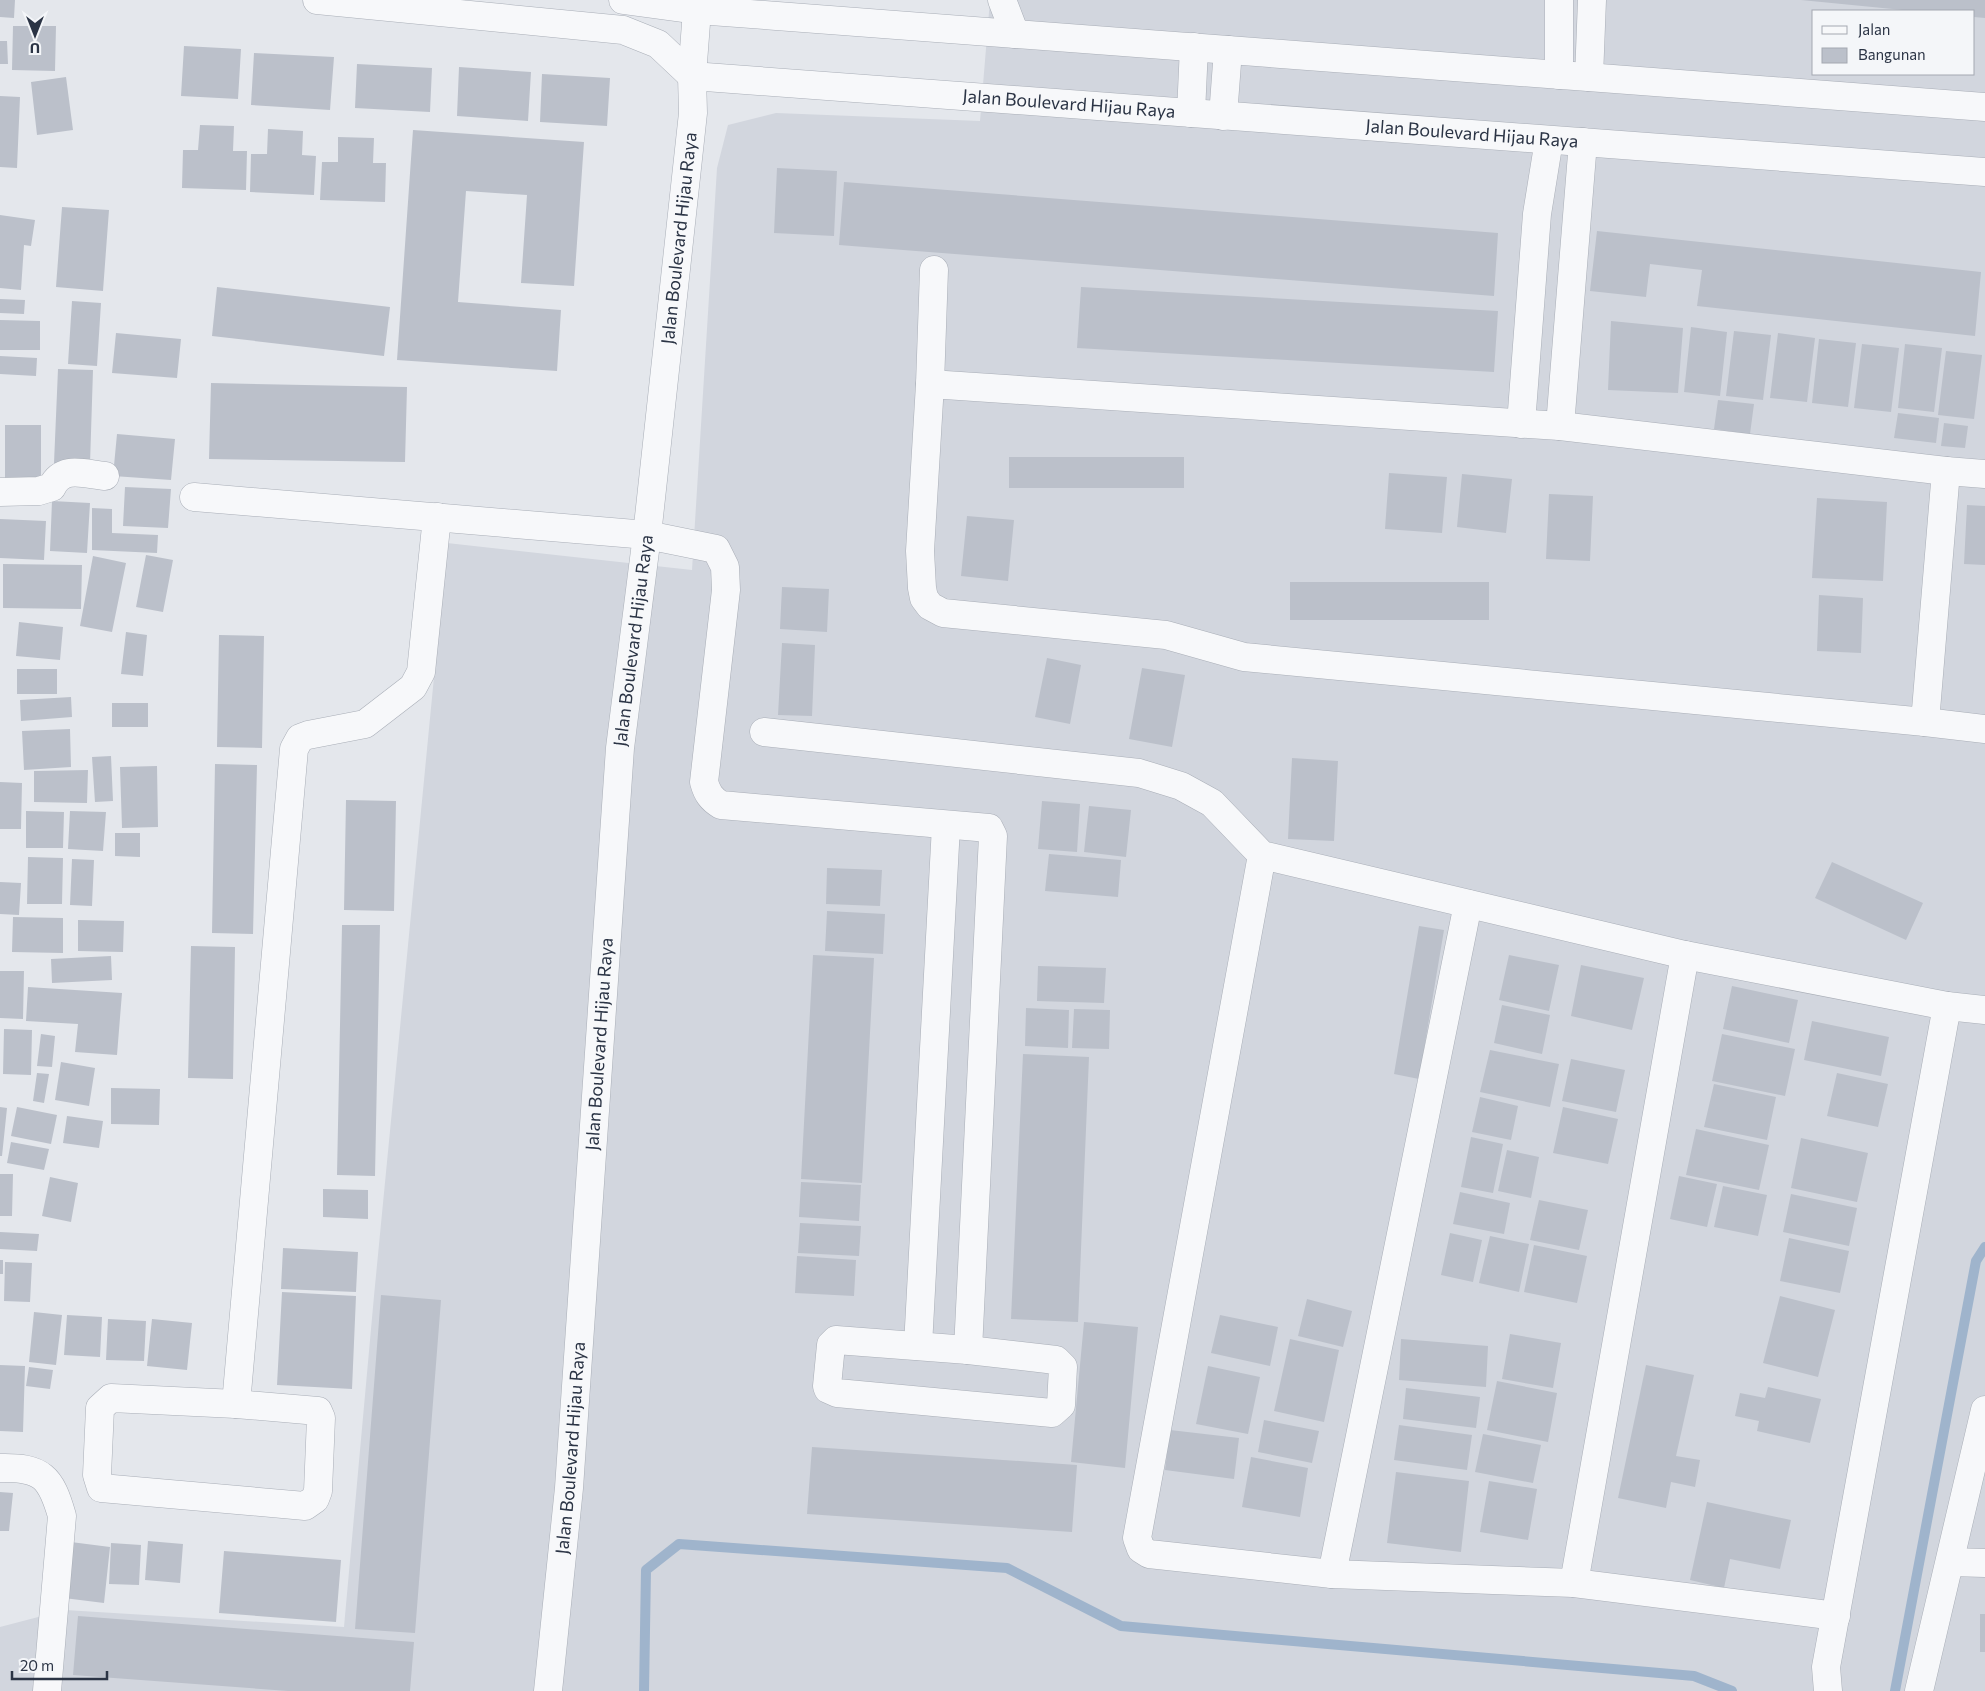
<svg xmlns="http://www.w3.org/2000/svg" width="1985" height="1691" viewBox="0 0 1985 1691" font-family="Commissioner,sans-serif">
	<style>
		.built { fill: #d2d6de; fill-rule: evenodd }
		.lines { fill: none; stroke-linecap: round; stroke-linejoin: round }
		.stream { stroke: #9fb4cc; stroke-width: 10 }
		.building { fill: #bbc0ca }
		.minor-casing { stroke: #a9aeb7; stroke-width: 29 }
		.minor { stroke: #f7f8fa; stroke-width: 28 }
		.labels { text-anchor: middle; stroke-width: 5; stroke-linejoin: round; paint-order: stroke }
		.street-label { font-size: 18px; fill: #2b3445; stroke: #f4f6f9 }
	</style>
	<rect width="100%" height="100%" fill="#e4e7ec"/>
	<path class="built" d="M990,0h995v1691h-1985v-64l65,-17 279,17 30,-331 73,-753 245,27 25,-402 11,-43 48,-12 204,8zM1814,11h160v63h-160z"/>
	<g class="lines">
		<path class="stream" d="M644,1691l2,-121 33,-26 328,24 114,58 573,50 38,15
			M1895,1691l81,-430 9,-14"/>
	</g>
	<path class="building" d="M0,0h15l-1,18 -14,-1z
		M1801,0h184v18l-11,-1v-6h-61z
		M13,26h43l-1,45 -43,-1z
		M0,41h7l1,23h-8z
		M184,46l57,3 -3,50 -57,-3z
		M254,53l80,4 -4,53 -79,-5z
		M357,64l75,4 -2,44 -75,-4z
		M459,67l72,5 -3,49 -71,-5z
		M542,74l68,4 -3,48 -67,-4z
		M66,77l7,53 -36,5 -6,-53z
		M0,96l20,1 -3,71 -17,-1z
		M200,125l34,1 -1,25h14l-1,39 -64,-2 1,-38h15z
		M268,129l35,2 -1,24 14,1 -2,39 -64,-3 1,-38h16z
		M413,130l171,12 -10,144 -53,-3 6,-88 -61,-4 -8,111 103,8 -4,61 -160,-11z
		M338,137l36,1 -1,25h13l-1,39 -65,-2 2,-38h16z
		M777,168l60,3 -3,65 -60,-3z
		M844,182l654,51 -4,63 -655,-51z
		M62,207l47,3 -6,81 -47,-4z
		M0,215l35,5 -4,26 -7,-1 -3,45 -21,-2z
		M1597,231l384,41 -6,64 -278,-30 5,-36 -52,-6 -4,33 -56,-6z
		M217,287l173,20 -6,49 -172,-20z
		M1081,287l417,24 -4,61 -417,-24z
		M0,299l25,1 -1,14 -24,-1z
		M72,301l29,2 -4,63 -29,-2z
		M0,320l40,1v29h-40z
		M1611,321l72,7 -5,65 -70,-3z
		M1691,327l36,5 -7,64 -36,-4z
		M1734,331l37,4 -8,65 -37,-4z
		M116,333l65,6 -4,39 -65,-5z
		M1778,333l37,5 -8,64 -37,-4z
		M1819,339l37,4 -8,64 -36,-4z
		M1862,344l37,4 -8,64 -37,-4z
		M1905,344l37,4 -8,64 -36,-4z
		M1946,351l36,4 -8,64 -36,-4z
		M0,356l37,2 -1,18 -36,-2z
		M58,369l35,1 -3,94 -36,-1z
		M211,383l196,4 -2,75 -196,-3z
		M1718,400l36,4 -4,30 -36,-5z
		M1898,413l41,5 -3,25 -42,-5z
		M1944,423l24,3 -3,22 -24,-2z
		M5,425h36v60h-36z
		M117,434l58,5 -4,41 -58,-4z
		M1009,457h175v31h-175z
		M1389,473l58,4 -5,56 -57,-4z
		M1462,474l50,5 -6,54 -49,-6z
		M125,487l46,2 -3,39 -45,-2z
		M1549,494l44,2 -3,65 -44,-2z
		M1817,498l70,4 -4,79 -71,-3z
		M52,501l38,2 -3,50 -37,-2z
		M1967,505l18,1v59l-21,-1z
		M92,508l20,1v24l46,2 -1,18 -65,-3z
		M967,516l47,4 -6,61 -47,-5z
		M0,519l46,2 -2,39 -44,-2z
		M146,555l27,5 -10,52 -27,-5z
		M93,556l33,7 -14,69 -32,-6z
		M3,564l79,1 -1,44 -78,-1z
		M1290,582h199v38h-199z
		M782,587l47,2 -2,43 -47,-3z
		M1819,595l44,3 -2,55 -44,-2z
		M19,622l44,5 -3,33 -44,-4z
		M126,632l21,3 -4,41 -22,-2z
		M219,635l45,1 -2,112 -45,-1z
		M782,643l33,2 -3,71 -34,-1z
		M1047,658l34,7 -11,59 -35,-7z
		M1142,668l43,7 -13,72 -43,-8z
		M17,669h40v25h-40z
		M71,697l1,20 -51,4 -1,-21z
		M112,703h36v24h-36z
		M70,729l1,38 -47,3 -2,-39z
		M111,756l2,45 -18,1 -3,-45z
		M1292,758l46,3 -4,80 -46,-2z
		M215,764l42,1 -4,169 -41,-1z
		M157,766l1,61 -36,1 -2,-61z
		M88,770l-1,33 -53,-1v-31z
		M0,782l22,1 -1,46h-21z
		M346,800l50,1 -2,110 -50,-1z
		M1042,801l38,3 -3,48 -39,-3z
		M1089,806l42,4 -5,47 -42,-5z
		M26,811l38,1 -1,36h-37z
		M70,811l36,1 -3,39 -35,-2z
		M115,833h25v24l-25,-1z
		M1049,854l72,6 -3,37 -73,-6z
		M28,857l35,1 -1,46h-35z
		M72,859l22,1 -2,46 -22,-1z
		M1832,862l91,41 -17,37 -91,-42z
		M827,868l55,2 -2,36 -54,-2z
		M0,882l21,1 -2,32 -19,-1z
		M827,911l58,3 -2,40 -58,-3z
		M13,917l50,1v35l-51,-1z
		M78,920l46,1 -1,31 -45,-1z
		M342,925h38l-5,251 -38,-1z
		M1419,926l25,4 -25,149 -25,-5z
		M191,946l44,1 -2,132 -45,-1z
		M813,955l61,3 -12,225 -61,-4z
		M1509,955l50,10 -10,46 -50,-11z
		M111,956l1,24 -60,3 -1,-24z
		M1581,965l63,13 -12,52 -61,-14z
		M1038,966l68,2 -2,35 -67,-2z
		M0,971h24l-1,48 -23,-1z
		M1732,986l66,14 -9,43 -66,-14z
		M28,987l94,6 -5,62 -42,-3 3,-28 -52,-3z
		M1502,1005l48,10 -8,39 -48,-11z
		M1026,1008l43,2 -1,38 -43,-2z
		M1074,1009l36,1 -1,39 -37,-1z
		M1812,1021l77,16 -8,39 -77,-16z
		M4,1029l28,1 -1,45 -28,-1z
		M41,1034l14,2 -3,31 -15,-1z
		M1722,1034l73,15 -10,47 -73,-15z
		M1490,1050l69,14 -9,43 -70,-15z
		M1023,1054l66,3 -11,265 -67,-3z
		M1571,1059l54,11 -9,42 -54,-11z
		M61,1062l34,6 -6,38 -34,-6z
		M37,1073l12,1 -5,29 -11,-2z
		M1837,1073l51,11 -10,43 -51,-11z
		M1714,1084l62,13 -9,43 -63,-13z
		M111,1088l49,1 -1,36 -48,-1z
		M1480,1097l38,9 -7,34 -39,-8z
		M0,1107l7,1 -5,48h-2z
		M17,1107l40,8 -6,29 -40,-8z
		M1563,1107l55,12 -10,45 -55,-11z
		M67,1116l36,5 -4,27 -36,-5z
		M1696,1129l73,16 -10,45 -73,-15z
		M1471,1137l32,7 -10,49 -32,-6z
		M1801,1138l67,15 -11,49 -66,-14z
		M11,1142l38,7 -5,21 -37,-7z
		M1507,1150l32,7 -8,41 -33,-7z
		M0,1174h13l-1,42h-12z
		M1679,1176l38,8 -10,43 -37,-8z
		M50,1177l28,6 -7,39 -29,-6z
		M801,1182l60,3 -2,36 -60,-4z
		M1723,1186l44,9 -9,41 -44,-9z
		M323,1189l45,1v29l-45,-2z
		M1460,1192l50,11 -6,31 -51,-10z
		M1791,1194l66,14 -8,38 -66,-14z
		M1539,1200l49,10 -9,40 -49,-10z
		M800,1223l61,3 -2,30 -61,-3z
		M0,1232l39,2 -2,17 -37,-2z
		M1450,1233l32,7 -9,42 -32,-7z
		M1490,1236l39,8 -10,48 -40,-9z
		M1789,1238l60,13 -9,42 -60,-12z
		M1534,1245l53,11 -10,47 -53,-11z
		M283,1248l75,4 -2,40 -75,-3z
		M797,1256l59,4 -2,36 -59,-3z
		M0,1260h3v14h-3z
		M5,1262l27,1 -2,39 -26,-1z
		M282,1292l74,4 -4,93 -75,-4z
		M381,1295l60,5 -26,333 -60,-4z
		M1780,1296l55,14 -17,67 -55,-14z
		M1307,1299l45,12 -9,36 -45,-11z
		M34,1312l28,3 -6,50 -27,-3z
		M67,1315l35,2 -2,40 -36,-2z
		M1220,1315l58,12 -8,39 -59,-13z
		M108,1319l38,2 -2,40 -38,-1z
		M152,1319l40,4 -5,47 -40,-4z
		M1084,1322l54,5 -13,141 -54,-6z
		M1510,1334l51,9 -8,45 -51,-9z
		M1290,1339l49,11 -15,72 -50,-11z
		M1401,1339l87,7 -2,41 -87,-7z
		M0,1365l25,1 -2,66 -23,-1z
		M1646,1365l48,10 -18,81 24,4 -5,27 -24,-5 -5,26 -48,-10z
		M1208,1366l52,11 -12,57 -52,-10z
		M29,1367l24,3 -3,19 -24,-3z
		M1497,1381l60,12 -9,49 -61,-12z
		M1768,1387l53,12 -11,44 -53,-12 2,-10 -24,-5 5,-23 25,5z
		M1406,1388l74,9 -4,31 -73,-9z
		M1264,1420l55,11 -7,32 -54,-11z
		M1399,1425l73,10 -5,35 -73,-10z
		M1170,1430l69,8 -5,41 -69,-9z
		M1483,1434l58,11 -8,38 -58,-11z
		M812,1447l265,18 -5,67 -265,-18z
		M1251,1457l57,11 -8,49 -58,-10z
		M1396,1472l73,9 -8,71 -74,-9z
		M1489,1481l48,8 -9,51 -48,-8z
		M0,1492l13,1 -4,38h-9z
		M1707,1502l84,18 -11,49 -50,-10 -6,29 -34,-8z
		M63,1541l47,6 -6,56 -48,-6z
		M148,1541l35,3 -3,39 -35,-3z
		M111,1543l30,2 -2,40 -30,-1z
		M224,1551l117,9 -5,62 -117,-9z
		M1980,1614h5v38h-5z
		M78,1616l336,26 -4,49h-122l-215,-16z"/>
	<g class="lines">
		<defs>
			<g id="minor">
				<path d="M317,0l306,30 35,14 34,32"/>
				<path d="M623,0l74,10 1288,97"/>
				<path d="M1002,0l13,34"/>
				<path d="M1559,75v-75"/>
				<path id="s1" d="M692,76l1293,96"/>
				<path d="M1589,77l3,-77"/>
				<path d="M1191,113l3,-66"/>
				<path d="M1223,116l5,-66"/>
				<path d="M930,384l630,42 386,45 -21,251 -681,-65 -78,-22 -223,-22 -13,-7 -6,-8 -2,-10 -2,-37z"/>
				<path d="M930,384l4,-114"/>
				<path d="M1521,424l16,-210 12,-74"/>
				<path d="M1560,426l23,-284"/>
				<path d="M1946,471l39,3"/>
				<path d="M0,492l39,-1 13,-4c10,-22 32,-13 53,-11"/>
				<path d="M194,497l453,38 69,14 9,18 1,23 -22,192c3,11 7,17 17,23l268,23 4,8 -25,514"/>
				<path d="M1925,722l60,7"/>
				<path d="M764,732l375,41 42,13 31,17 50,52 423,100 262,51 38,4"/>
				<path d="M1262,855l-125,683 4,11 8,5 183,20 242,9 262,33"/>
				<path d="M836,1340l132,10 88,10 7,7 -2,38 -9,8 -215,-20 -9,-4 -1,-3 4,-41z"/>
				<path d="M918,1346l28,-520"/>
				<path d="M111,1398l125,6 82,7 3,7 -3,73 -3,8 -10,7 -204,-18 -4,-13 3,-67z"/>
				<path d="M236,1404l58,-655 6,-11 8,-3 57,-11 48,-37 8,-15 1,-10 15,-145"/>
				<path d="M0,1468c42,-1 51,9 62,48l-15,175"/>
				<path d="M1950,1562l35,1"/>
				<path d="M1332,1574l136,-670"/>
				<path d="M1574,1583l111,-628"/>
				<path id="s2" d="M548,1691l21,-203 51,-740 27,-213 46,-422 -1,-37 5,-66"/>
				<path d="M1828,1691l-2,-24 121,-661"/>
				<path d="M1919,1691l66,-281"/>
			</g>
		</defs>
		<use href="#minor" class="minor-casing"/>
		<use href="#minor" class="minor"/>
	</g>
	<g class="labels">
		<g class="street-label">
			<text dy="6" stroke="none"><textPath href="#s1" startOffset="378">Jalan Boulevard Hijau Raya</textPath></text>
			<text dy="6" stroke="none"><textPath href="#s1" startOffset="782">Jalan Boulevard Hijau Raya</textPath></text>
			<text dy="6" stroke="none"><textPath href="#s2" startOffset="1459">Jalan Boulevard Hijau Raya</textPath></text>
			<text dy="6" stroke="none"><textPath href="#s2" startOffset="1054">Jalan Boulevard Hijau Raya</textPath></text>
			<text dy="6" stroke="none"><textPath href="#s2" startOffset="649">Jalan Boulevard Hijau Raya</textPath></text>
			<text dy="6" stroke="none"><textPath href="#s2" startOffset="244">Jalan Boulevard Hijau Raya</textPath></text>
		</g>
	</g>
	<rect x="1812" y="10" width="162" height="65" fill="#f4f6f9" stroke="#a4a8b1"/>
	<rect x="1822" y="26" width="25" height="8" fill="#f7f8fa" stroke="#a4a8b1"/>
	<text x="1858" y="35" font-size="15" fill="#2b3445">Jalan</text>
	<rect x="1822" y="48" width="25" height="15" fill="#bbc0ca" stroke="#a4a8b1"/>
	<text x="1858" y="60" font-size="15" fill="#2b3445">Bangunan</text>
	<g transform="translate(35 35) rotate(180)" stroke="#f4f6f9" stroke-width="4" paint-order="stroke">
	<path d="M0-4L9 19L0 12L-9 19Z" fill="#2b3445"/>
	<text y="-8" font-size="14" font-weight="bold" text-anchor="middle" fill="#2b3445">U</text>
	</g>
	<path d="M12 1671v8h95v-8" fill="none" stroke="#2b3445" stroke-width="2.5"/>
	<text x="20" y="1671" font-size="15" fill="#2b3445" stroke="#f4f6f9" stroke-width="4" paint-order="stroke">20 m</text>
</svg>
